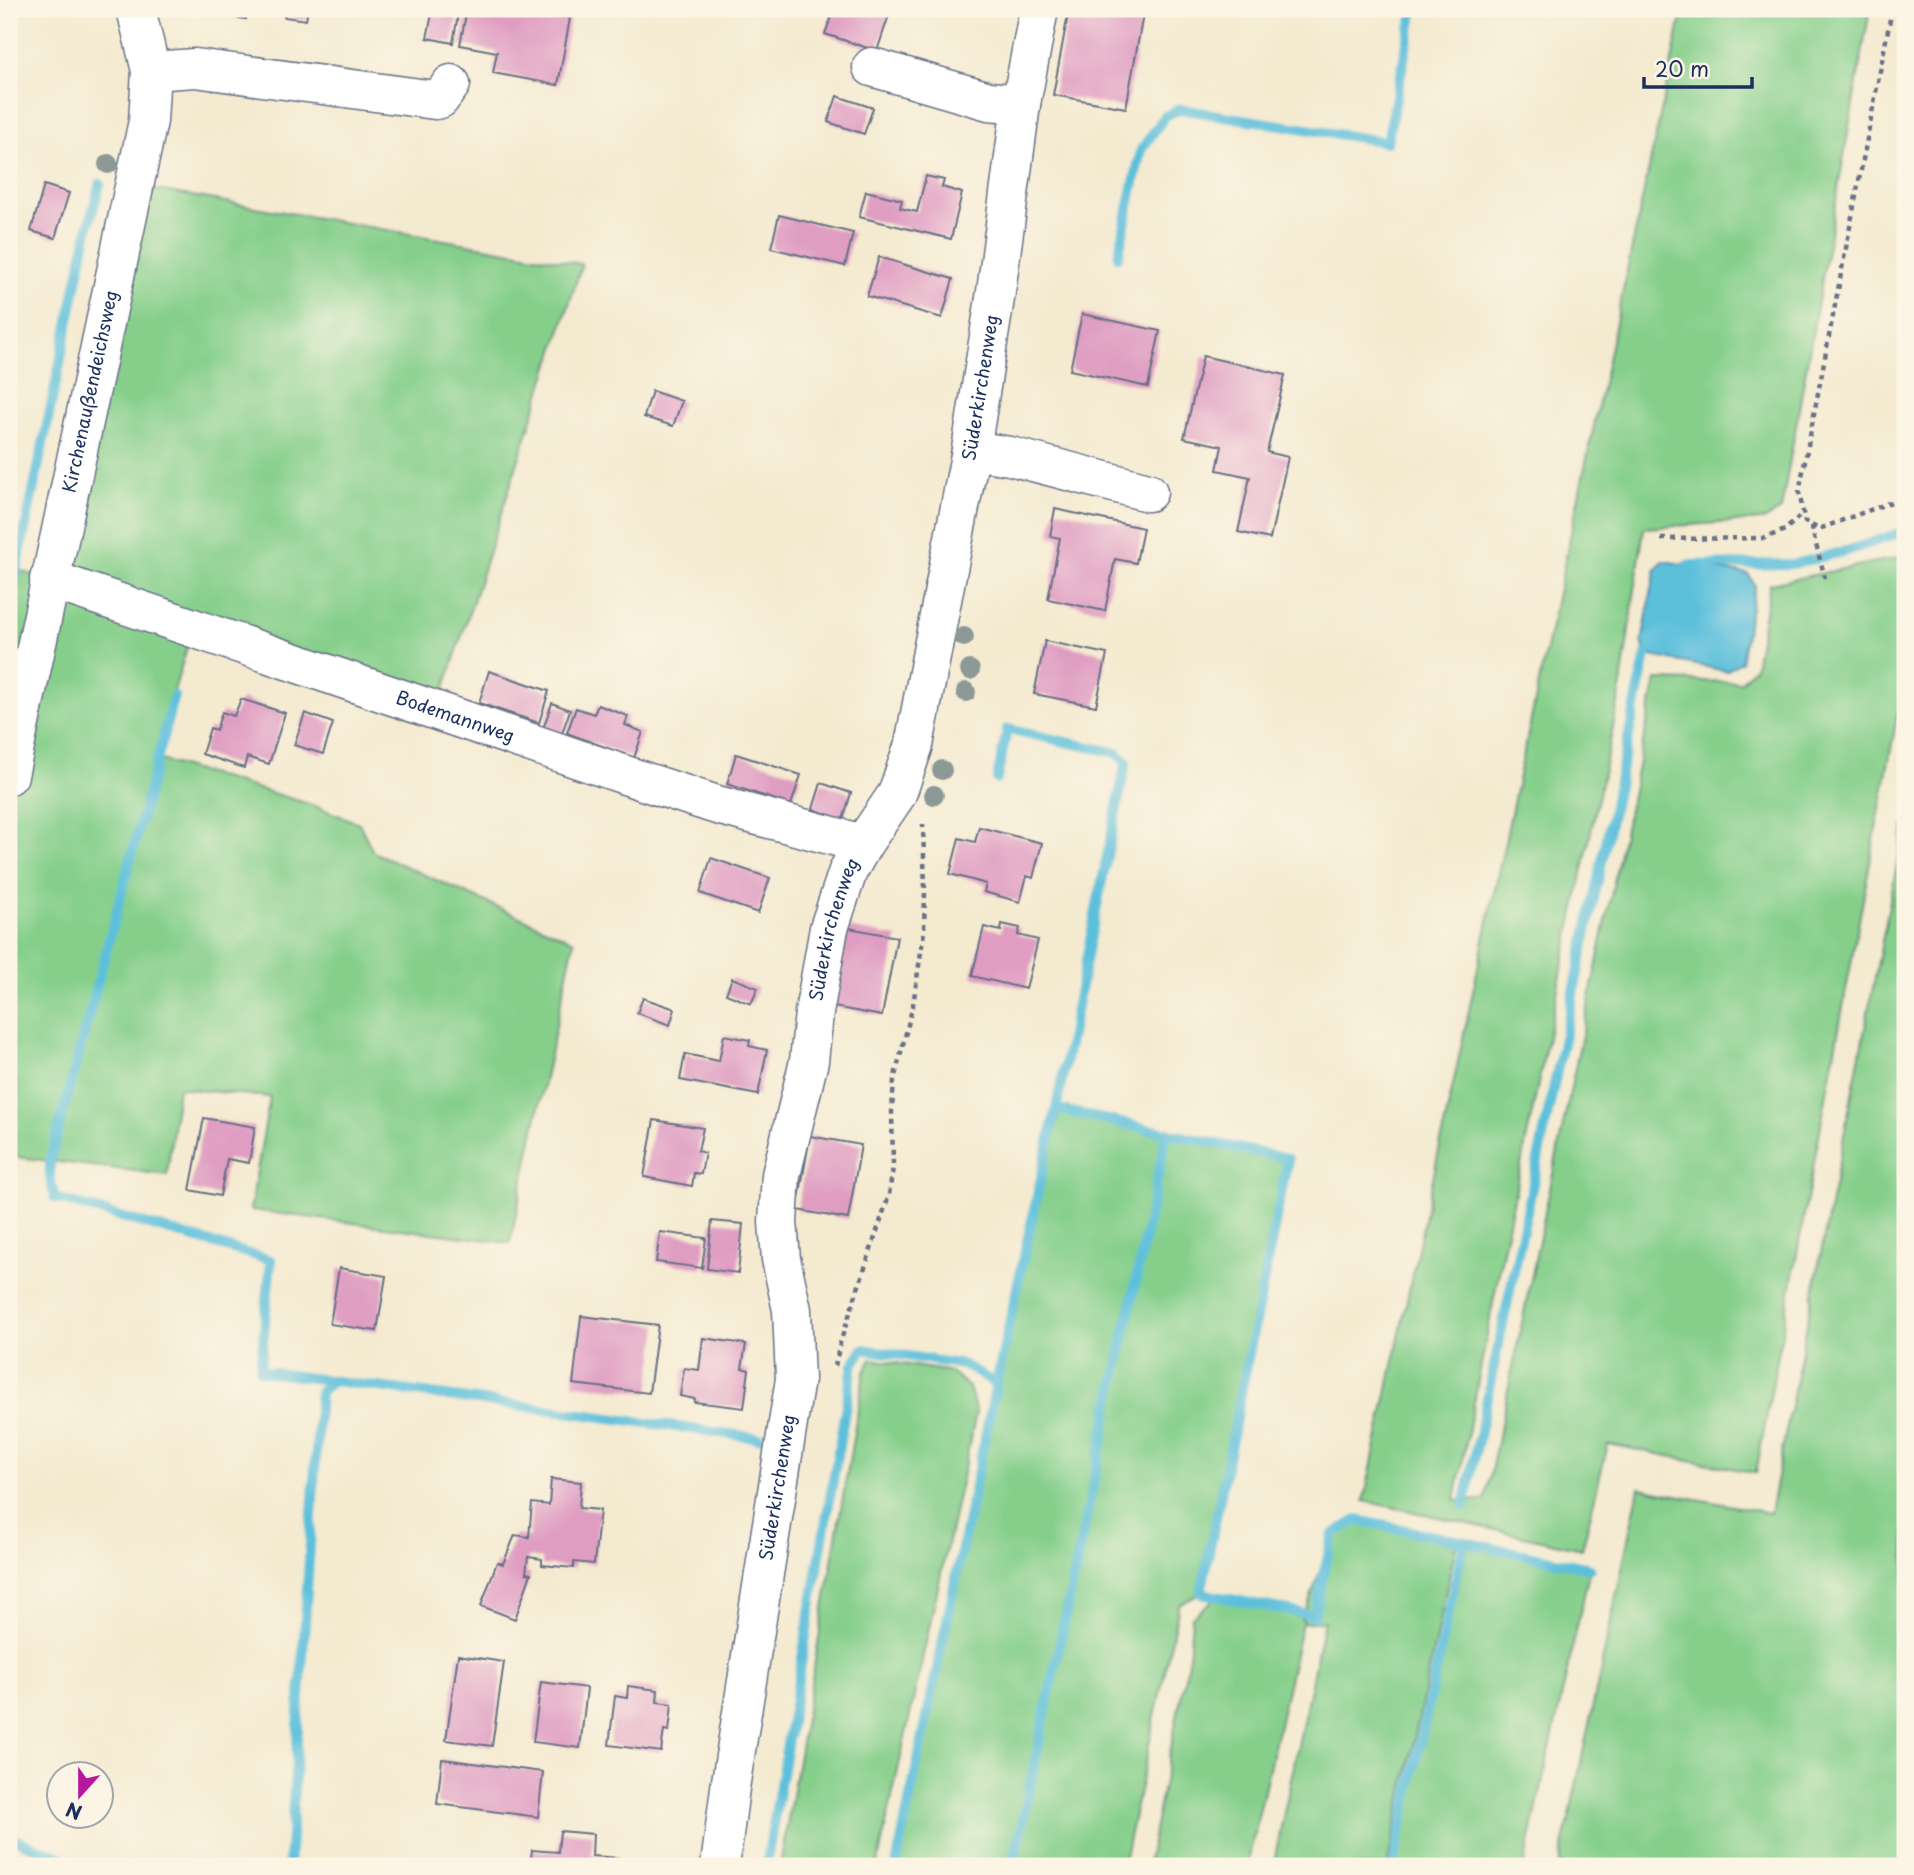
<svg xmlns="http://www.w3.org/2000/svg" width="1914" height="1875" viewBox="0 0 1914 1875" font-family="'Playpen Sans',sans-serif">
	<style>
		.green { fill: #85cf8b; stroke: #507f74; stroke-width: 2 }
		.water { fill: #5dc0db; stroke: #3c789c; stroke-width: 2 }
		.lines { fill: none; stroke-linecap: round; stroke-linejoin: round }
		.stream { stroke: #5dc0db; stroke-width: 10 }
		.building { fill: #df9dc2 }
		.minor-casing { stroke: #677086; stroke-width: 41 }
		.path { stroke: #677086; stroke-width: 4.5; stroke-dasharray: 5 5; stroke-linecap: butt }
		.minor { stroke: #fff; stroke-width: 38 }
		.tree { fill: #8c9997 }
		.labels { text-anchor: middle; stroke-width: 6; stroke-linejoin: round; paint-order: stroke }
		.street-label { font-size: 18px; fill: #1b2f5e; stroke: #fcf5e5 }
	</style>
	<rect width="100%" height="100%" fill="#fcf5e5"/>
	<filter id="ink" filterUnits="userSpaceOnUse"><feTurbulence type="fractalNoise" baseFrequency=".0143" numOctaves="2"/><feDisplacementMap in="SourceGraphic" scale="14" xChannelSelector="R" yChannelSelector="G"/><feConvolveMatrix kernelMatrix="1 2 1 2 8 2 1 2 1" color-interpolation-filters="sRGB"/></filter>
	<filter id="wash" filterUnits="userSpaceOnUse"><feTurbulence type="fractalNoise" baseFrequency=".00686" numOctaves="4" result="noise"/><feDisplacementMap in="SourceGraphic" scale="28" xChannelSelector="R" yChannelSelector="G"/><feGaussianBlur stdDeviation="1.57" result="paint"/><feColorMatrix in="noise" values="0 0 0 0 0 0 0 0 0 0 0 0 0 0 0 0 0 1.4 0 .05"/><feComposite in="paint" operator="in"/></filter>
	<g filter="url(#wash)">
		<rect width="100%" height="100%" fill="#f4ead0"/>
		<path class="green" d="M1683,9h187l-89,501 -18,10 -119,8 -25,170 -115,548 -49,254h30l171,-820 85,2 14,-15 15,-83 135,-28v118l-149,799 -148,-29 -26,105 -218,-48z
			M134,186l448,78 -144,445 -245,-82 -39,131 152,45 53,20 14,29 201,89 -64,302 -260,-33 20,-113 -92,-9 -11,87 -158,-19v-588l40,11z
			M1905,824v1042h-346l80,-378 131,25z
			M1056,1109l232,50 -87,434 -22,12 -56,261h-226z
			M871,1359l80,13 18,15 7,26 -99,453h-97l84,-492z
			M1357,1520l100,20 -70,326h-114l51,-245 -22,2 -55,243h-100l42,-209 3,-40 25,-20 82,16 3,9 31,-88z
			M1464,1542l126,26 -66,298h-131z"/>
		<path class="water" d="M1663,561l85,13 7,11 -14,77 -15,9 -80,-16 -4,-13 14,-74z"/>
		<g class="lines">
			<path class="stream" d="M1118,257l23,-107 24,-34 15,-7 207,33 27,-133
				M1688,565l106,-1 56,-14 55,-19
				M9,607l79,-378 12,-45
				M174,696l-124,465v16l5,21 216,62 -11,111 499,67
				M997,779l10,-50 110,24 9,9 -70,347 232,50 -87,434 113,23 19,-82 24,-14 233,48
				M1464,1506l182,-851
				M9,1837l75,29
				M289,1866l31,-475 13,-10
				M766,1866l87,-501 10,-16 101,16 32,19
				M896,1866l100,-482 60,-275
				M1013,1866l154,-734
				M1393,1866l71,-324"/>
		</g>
		<g id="blocks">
			<path class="building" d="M226,9h21l-1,10 -21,-3z
				M285,9h23l-2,11 -22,-3z
				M433,9h26l-6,34 -26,-5z
				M467,9h55l48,9 -12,67 -65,-12 4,-21 -37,-7z
				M834,9h57l-14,42 -52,-17z
				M1069,9h75l-18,99 -73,-13z
				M837,96l36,12 -9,26 -36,-12z
				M926,176l18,4 -2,7 20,6 -11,46 -92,-22 7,-26 36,9 -2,8 17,4z
				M44,185l25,8 -14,45 -24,-7z
				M779,215l74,18 -8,33 -74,-18z
				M879,257l74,22 -11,39 -75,-22z
				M1082,314l78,17 -12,56 -78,-17z
				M1203,356l82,19 -18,77 21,5 -18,82 -32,-7 12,-55 -33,-7 5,-24 -38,-8z
				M652,391l30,10 -9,25 -29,-9z
				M1055,509l88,19 -7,35 -21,-4 -10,52 -57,-12 12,-61 -10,-2z
				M1045,641l62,13 -11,52 -62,-12z
				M489,671l60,20 -10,32 -60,-20z
				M241,699l44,14 -16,51 -22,-7 -3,11 -42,-14 8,-26 6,2 6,-18 12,4z
				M552,703l18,7 -9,26 -18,-7z
				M598,705l30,11 -3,9 18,7 -9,26 -67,-25 9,-25 18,6z
				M305,713l28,10 -10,31 -29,-9z
				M736,754l65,21 -10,30 -64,-21z
				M821,783l30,10 -8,27 -30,-11z
				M979,827l63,16 -9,35 -6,-2 -7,26 -36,-10 2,-8 -36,-10 9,-36 16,4z
				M711,858l59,20 -12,35 -58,-20z
				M1002,924l18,4 -2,7 20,5 -12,49 -54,-13 12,-49 17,4z
				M849,928l48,9 -15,79 -48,-9z
				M732,978l26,10 -7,16 -25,-10z
				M643,998l32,11 -5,16 -33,-12z
				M724,1035l26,5 -1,6 18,4 -9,45 -78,-15 5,-26 34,7z
				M204,1118l51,9 -6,36 -22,-4 -7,37 -30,-6z
				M654,1120l49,8 -5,23 7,2 -4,21 -7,-1 -2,13 -48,-9z
				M810,1136l51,9 -13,74 -51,-9z
				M712,1221l31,3 -5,49 -31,-4z
				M660,1232l46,6 -4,30 -46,-6z
				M339,1268l47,8 -9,55 -47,-7z
				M581,1316l77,9 -9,68 -76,-9z
				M703,1338l43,6 -4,24 7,2 -5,38 -50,-6 1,-3 -15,-3 4,-28 15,2z
				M551,1479l30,3 -2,26 21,2 -6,54 -20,-2v6l-32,-3v-6l-14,-2 -2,16 5,1 -16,45 -34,-13 16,-44 6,2 12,-29 14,2 3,-34 17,2z
				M458,1655l46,7 -12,84 -46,-6z
				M541,1682l46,6 -7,60 -47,-6z
				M628,1686l30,4 -1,12 15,2 -3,27 -5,-1 -3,22 -52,-7 6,-49 12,2z
				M442,1759l101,13 -5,45 -101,-13z
				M560,1831l33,3 -1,22 27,2 -1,8h-88l2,-16 26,2z"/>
		</g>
	</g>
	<g filter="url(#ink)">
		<use href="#blocks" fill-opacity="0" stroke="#677086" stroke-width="2"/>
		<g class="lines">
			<defs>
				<g id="minor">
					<path d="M872,67l117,34 32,3"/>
					<path d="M151,71l44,-3 240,32 5,-1 11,-15"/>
					<path d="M971,450l39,6 138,36"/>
					<path id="s1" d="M49,579l594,202 74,24 146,39"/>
					<path id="s2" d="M9,775l139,-654 3,-50 -15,-62"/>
					<path id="s3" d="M720,1866l10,-78 65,-409 -3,-69 -11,-51 -3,-37 3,-47 28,-114 5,-48 15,-85 19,-57 15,-27 34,-50 17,-49 57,-295 25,-158 25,-188 18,-95"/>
				</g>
			</defs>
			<use href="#minor" class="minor-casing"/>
			<path class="path" d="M1892,9l-93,483 6,30 14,7 86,-32
				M1811,526l14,52
				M1661,539l104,-1 20,-8 18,-17
				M835,1366l5,-23 49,-148 4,-28 -1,-57 2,-30 19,-75 11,-73 1,-42 -2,-66"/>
			<use href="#minor" class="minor"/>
		</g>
		<g class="tree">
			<circle cx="108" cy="164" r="10"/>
			<circle cx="964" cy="637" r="10"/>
			<circle cx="970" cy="670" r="10"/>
			<circle cx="966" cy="692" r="10"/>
			<circle cx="942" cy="770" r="10"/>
			<circle cx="934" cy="795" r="10"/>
		</g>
	</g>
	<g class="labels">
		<g class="street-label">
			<text dy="6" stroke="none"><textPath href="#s3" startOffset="1517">Süderkirchenweg</textPath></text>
			<text dy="6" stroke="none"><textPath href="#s2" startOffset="392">Kirchenaußendeichsweg</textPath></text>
			<text dy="6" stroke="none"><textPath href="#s1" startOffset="429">Bodemannweg</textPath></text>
			<text dy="6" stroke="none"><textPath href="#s3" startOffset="950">Süderkirchenweg</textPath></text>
			<text dy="6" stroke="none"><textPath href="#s3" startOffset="383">Süderkirchenweg</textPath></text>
		</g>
	</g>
	<rect width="1914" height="1875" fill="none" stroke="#fcf5e5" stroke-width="35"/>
	<g transform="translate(80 1795) rotate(201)"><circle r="33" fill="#fcf5e5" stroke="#a2a6af" stroke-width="2"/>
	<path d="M0-5L12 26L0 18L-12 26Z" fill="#b5179e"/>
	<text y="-10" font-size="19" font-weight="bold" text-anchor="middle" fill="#1b2f5e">N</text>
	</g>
	<path d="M1644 77v10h108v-10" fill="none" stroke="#1b2f5e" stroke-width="3.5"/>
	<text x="1655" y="77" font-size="21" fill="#1b2f5e" stroke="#fcf5e5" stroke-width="5" paint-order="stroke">20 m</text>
</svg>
